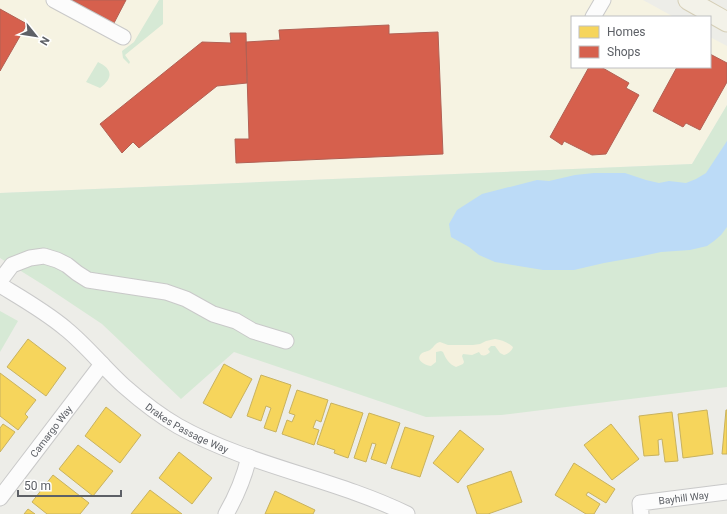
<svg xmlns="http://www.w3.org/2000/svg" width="727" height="514" viewBox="0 0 727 514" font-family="Roboto,sans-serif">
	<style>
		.commercial { fill: #f6f3e2 }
		.green { fill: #d6e9d5 }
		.sand { fill: #f4f1de }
		.water { fill: #bcdbf7 }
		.homes { fill: #f6d55c; stroke: #c8b25f }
		.shops { fill: #d6604d; stroke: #b26054 }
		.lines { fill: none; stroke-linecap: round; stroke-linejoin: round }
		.minor-casing { stroke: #c9c9c9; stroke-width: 17 }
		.major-casing { stroke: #d5ceb6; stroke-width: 21 }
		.minor { stroke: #fcfcfc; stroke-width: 15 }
		.major { stroke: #f3f2e9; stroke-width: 19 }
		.labels { text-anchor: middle; stroke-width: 4; stroke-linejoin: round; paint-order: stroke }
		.street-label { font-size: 10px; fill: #5d6066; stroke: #fff }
	</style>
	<rect width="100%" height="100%" fill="#edede8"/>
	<path class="commercial" d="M0,0h643l31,17h-102v50h138v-30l17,9v59l-35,59 -692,29z"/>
	<path class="green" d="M159,0h4v24l-38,31 5,7 -1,2 -6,-6 -1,-7 12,-9z
		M98,62c14,7 16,15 2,26l-14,-6z
		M727,105v282l-226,28 -75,2 -192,-65 -53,47 -79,-75 -57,-38 -45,-28v-65l692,-29z
		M0,311l18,10 -18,31z"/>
	<path class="sand" d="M495,339c6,1 13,3 18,8 -1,4 -5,7 -9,8l-4,-2 -5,-7h-4l-3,3 2,3c-3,3 -5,4 -9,3l-2,-3 -7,3 -9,-1 -1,2 2,6 -1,2 -7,3c-7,-3 -10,-8 -13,-15l-2,-1 -5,1v10l-5,4c-5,-1 -16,-5 -10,-12 3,-3 6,-2 9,-4 4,-3 5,-7 10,-8l8,3h25l7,-1 6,-3z"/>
	<path class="water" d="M727,141v86l-6,8 -7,6 -7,5 -17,4 -29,2 -23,5 -34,6 -30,7h-31l-48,-8 -16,-7 -10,-8 -18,-10 -2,-13 8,-14 25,-16 55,-14 12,1 26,-6 19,-2h31l21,7 13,3 10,-2 17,2 10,-4 10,-6z"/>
	<path class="homes" d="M28,339l38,29 -20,28 -39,-29z
		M224,364l28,15 -21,39 -28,-15z
		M0,373l36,27 -11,14 3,3 -10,13 -18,-14z
		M261,375l30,10 -15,47 -12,-4 7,-20 -5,-2 -5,15 -14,-5z
		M297,390l31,10 -7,22 -5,-2 -3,8 6,2 -5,15 -32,-11 5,-14 5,2 3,-7 -6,-2z
		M331,403l32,10 -15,45 -14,-5 1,-3 -18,-6z
		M106,407l35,28 -21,28 -35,-27z
		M707,410l6,44 -30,4 -5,-44z
		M726,410h1v44h-5z
		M672,412l6,49 -13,1 -3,-23 -4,1 1,15 -15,1 -5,-40z
		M369,413l31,10 -14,41 -15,-5 5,-15 -4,-1 -6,19 -12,-4z
		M3,424l12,8 -15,20v-24z
		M611,424l28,35 -27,21 -28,-35z
		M405,427l29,9 -14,41 -29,-9z
		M460,430l24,19 -26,34 -25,-20z
		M78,445l35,26 -20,25 -34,-27z
		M179,452l33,26 -20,26 -33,-26z
		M574,463l41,26 -9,14 -18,-11 -2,3 14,9 -6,10h-8l-31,-19z
		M511,471l11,31 -34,12h-11l-10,-28z
		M53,475l36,28 -9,11h-33l-15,-12z
		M150,490l32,24h-51z
		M275,491l40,19 -2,4h-48z
		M28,509l7,5h-11z"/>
	<path class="shops" d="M72,0h54l-12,23z
		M0,9l27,15 -27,47z
		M389,25v9l49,-2 5,122 -207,9 -1,-24h14l-3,-97 34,-2 -1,-10z
		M230,33h16l1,50 -30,3 -78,62 -6,-6 -11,11 -22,-29 102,-82 29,1z
		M710,54l17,9v19l-27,48 -14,-7 -3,4 -30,-16 24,-44h33z
		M589,67h12l28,16 -3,5 13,7 -33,59 -14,1 -28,-14 -2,4 -12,-8z"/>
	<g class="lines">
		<defs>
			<g id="minor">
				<path d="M54,0l69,37"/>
				<path d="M593,17l10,-17"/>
				<path d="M0,281l12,-16 18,-7 14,-2 13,4 10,5 10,8 11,7 78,12 20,7 27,15 23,7 17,10 33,10"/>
				<path id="s1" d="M0,285c23,14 46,27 66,44 21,17 38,39 58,57 17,15 35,29 54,40 71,40 155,52 229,88"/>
				<path id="s2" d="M0,498l102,-134"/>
				<path d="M226,514c11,-19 18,-36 23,-57"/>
				<path id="s3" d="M641,514l-1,-11 87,-11"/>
			</g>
			<path id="major" d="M688,0l39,22"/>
		</defs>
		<use href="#minor" class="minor-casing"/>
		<use href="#major" class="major-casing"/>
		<use href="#minor" class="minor"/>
		<use href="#major" class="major"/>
	</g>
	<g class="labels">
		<g class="street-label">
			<text dy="4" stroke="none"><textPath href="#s1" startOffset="237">Drakes Passage Way</textPath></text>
			<text dy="4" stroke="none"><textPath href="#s2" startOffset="84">Camargo Way</textPath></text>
			<text dy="4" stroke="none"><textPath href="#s3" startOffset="55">Bayhill Way</textPath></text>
		</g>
	</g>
	<rect x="571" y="16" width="140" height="52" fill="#ffffff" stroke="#bebfc2"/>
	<rect x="579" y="26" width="20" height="12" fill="#f6d55c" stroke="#bebfc2"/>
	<text x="607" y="36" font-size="12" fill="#5d6066">Homes</text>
	<rect x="579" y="46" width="20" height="12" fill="#d6604d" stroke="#bebfc2"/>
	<text x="607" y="56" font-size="12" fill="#5d6066">Shops</text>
	<g transform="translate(36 36) rotate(120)" stroke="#ffffff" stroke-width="3" paint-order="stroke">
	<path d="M0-3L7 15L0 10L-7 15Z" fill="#5d6066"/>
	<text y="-6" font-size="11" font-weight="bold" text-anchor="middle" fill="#5d6066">N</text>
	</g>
	<path d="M18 490v6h103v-6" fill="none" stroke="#5d6066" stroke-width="2"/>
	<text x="24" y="490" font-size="12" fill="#5d6066" stroke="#ffffff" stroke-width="3" paint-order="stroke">50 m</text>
</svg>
